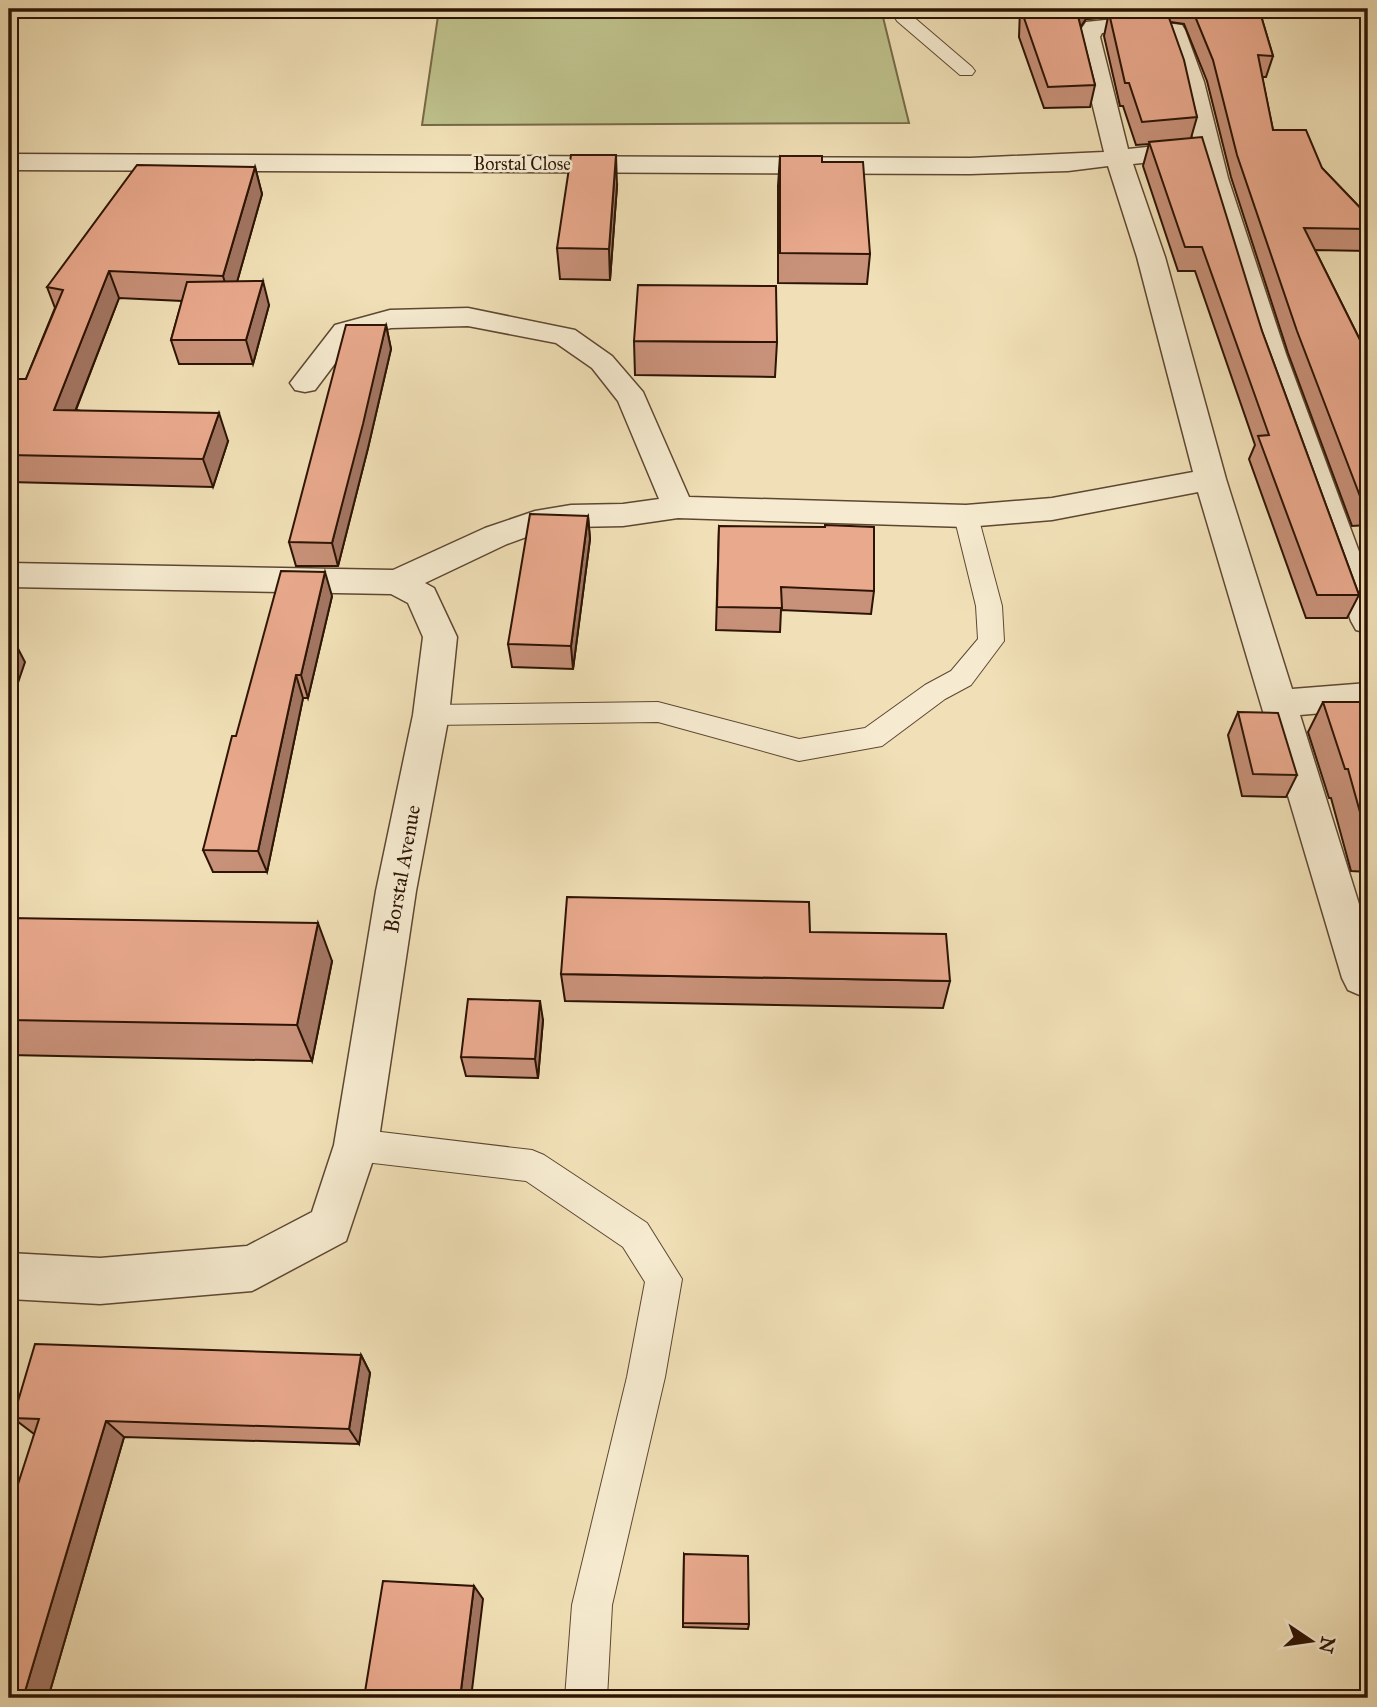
<svg xmlns="http://www.w3.org/2000/svg" width="1377" height="1707" viewBox="0 0 1377 1707" font-family="'IM FELL Great Primer',serif">
	<style>
		.green { fill: #bec18c; stroke: #766a48; stroke-width: 2 }
		.lines { fill: none; stroke-linecap: round; stroke-linejoin: round }
		.lane-casing { stroke: #5e4731; stroke-width: 2 }
		.street-casing { stroke: #5e4731; stroke-width: 3 }
		.lane { fill: #f6ebd0; fill-rule: evenodd }
		.street { fill: #f6ebd0; fill-rule: evenodd }
		.wall { fill: #c89179; stroke: #2d1404; stroke-width: 2 }
		.shaded-wall { fill: #a37663; stroke: #2d1404; stroke-width: 2 }
		.building { fill: #e9a98d; stroke: #2d1404; stroke-width: 2 }
		.labels { text-anchor: middle; stroke-width: 5; stroke-linejoin: round; paint-order: stroke }
		.far-street-label { font-size: 18px; fill: #2d1404; stroke: #f6ebd0 }
		.street-label { font-size: 21px; fill: #2d1404; stroke: #f6ebd0 }
	</style>
	<rect width="100%" height="100%" fill="#f1e0b7"/>
	<filter id="stains"><feTurbulence type="fractalNoise" baseFrequency=".00286" numOctaves="4"/><feColorMatrix values="0 0 0 0 .2 0 0 0 0 .09 0 0 0 0 .02 0 0 0 .5 -.17"/></filter>
	<radialGradient id="worn" r=".72"><stop offset=".6" stop-color="#630" stop-opacity="0"/><stop offset="1" stop-color="#630" stop-opacity=".3"/></radialGradient>
	<path class="green" d="M439,9h442l28,114 -487,2z"/>
	<g class="lines">
		<defs>
			<path id="lane" d="M890,9h18l2,5 62,53 3,4 -3,4h-12l-63,-54z
				M966,508l9,2 3,6 24,90 2,35 -33,44 -26,14 -63,47 -83,15 -141,-39 -227,3 -10,-3 -4,-7 4,-7 10,-3 227,-3 141,37 66,-11 60,-43 26,-14 27,-32 -2,-33 -22,-90 3,-6z
				M356,1129l176,21 12,5 103,68 35,56 -17,98 -53,228 -5,93h-42l7,-93 55,-228 18,-95 -22,-35 -97,-66 -170,-20 -12,-5 -5,-11 5,-11z"/>
			<path id="street" d="M1124,18l58,7 3,5 19,52 24,96 58,176 82,222v57l-12,-3 -5,-9 -95,-267 -59,-197 -64,7 32,93 61,222 66,210 76,-6v26l-68,6 68,218v60l-6,3 -14,-6 -6,-12 -144,-486 -146,28 -86,7 -288,-9 -55,8 -52,1 -31,5 -33,12 -82,39 9,5 23,49 -8,78 -33,176 -38,254 -32,96 -94,50 -152,13 -91,-5v-46l91,5 147,-12 65,-34 22,-67 42,-254 37,-176 10,-78 -15,-34 -17,-9 -382,-7v-24l384,7 92,-42 50,-17 36,-6 52,-1 36,-5 -41,-98 -26,-33 -36,-25 -88,-17 -77,2 -36,9 -40,53 -10,2 -10,-2 -5,-7 45,-58 55,-15 78,-2 107,22 37,26 31,36 46,105 277,8 86,-7 141,-26 -56,-215 -29,-91 -40,5 -98,3 -961,-4v-16l961,4 134,-6 -28,-115 10,-15zM1134,32l30,3 16,47 14,60 -66,7 -28,-112 2,-4z"/>
		</defs>
		<use href="#lane" class="lane-casing"/>
		<use href="#street" class="street-casing"/>
		<use href="#lane" class="lane"/>
		<use href="#street" class="street"/>
	</g>
	<path class="wall" d="M1020,9h239l14,47 -7,21h-4l11,53 49,38 46,48v35l-53,-1 53,106v169l-16,1 -64,-173 -57,-176 -24,-96 -23,-57 -14,-2 27,95 -6,21 168,457 -12,23h-41l-57,-159 6,-14 -60,-174h-17l-35,-105 6,-22 -13,1 -13,-39h-3l-16,-70 4,-19 -22,2 -6,8 15,58 -5,22 -46,1 -25,-71z
		M780,156l42,6 48,92 -3,30 -89,-1v-97z
		M255,167l7,27 -25,88 32,23 -16,59h-74l-8,-24 11,-39 -63,-3 -43,112 152,31 -15,46 -204,-5v-103h17l29,-71 -8,-21z
		M617,186l-7,94 -50,-1 -3,-31z
		M386,325l5,24 -23,99 -30,118h-42l-7,-24z
		M634,341l143,1 -2,35 -140,-2z
		M588,516l2,23 -17,130 -61,-2 -4,-23z
		M719,526l155,65 -3,23 -90,-4 -1,22 -64,-2z
		M332,596l-24,102h-5l-36,174h-54l-10,-22z
		M1323,702h45v170l-17,-1 -20,-73h-2l-21,-66z
		M1238,712l59,63 -11,22 -44,-1 -14,-61z
		M9,918l323,43 -20,100 -303,-6z
		M561,974l389,7 -7,27 -378,-7z
		M543,1020l-5,58 -72,-2 -5,-19z
		M361,1355l9,18 -11,71 -235,-7 -76,261h-39l25,-264 -21,-16z
		M684,1554l65,70 -1,5 -65,-2z"/>
	<path class="shaded-wall" d="M1083,9h43l-2,6 -15,-2 -1,4 -22,2 -13,19 5,-22z
		M616,155l1,31 -7,94 -1,-31z
		M255,167l7,27 -31,109 -8,-27z
		M109,271l10,27 -54,139 -11,-27z
		M263,281l6,24 -16,59 -7,-24z
		M386,325l5,24 -23,99 -30,118 -6,-23z
		M219,413l9,28 -15,46 -10,-28z
		M588,516l2,23 -17,130 -2,-23z
		M325,572l7,24 -24,102 -7,-23z
		M13,639l12,23 -14,41 -2,-5v-46z
		M296,675l7,23 -36,174 -9,-21z
		M318,923l14,38 -20,100 -15,-36z
		M540,1001l3,19 -5,58 -3,-19z
		M361,1355l9,18 -11,71 -10,-15z
		M106,1421l18,16 -76,261h-25z
		M474,1586l9,13 -12,99h-11z"/>
	<path class="building" d="M1023,9h60l-5,7 17,69 -47,2 -25,-72z
		M1192,9h67l14,47 -15,-1 15,75h33l16,38 46,48v13l-64,-1 64,128v148h-5l-66,-173 -60,-176 -24,-95z
		M1109,13l59,2 16,45 13,57 -55,5 -13,-39h-4z
		M1202,137l60,194 97,264h-42l-59,-159 11,-1 -67,-188h-17l-36,-105z
		M571,155h45l-7,94 -52,-1z
		M780,156h42v6h41l7,92 -90,-1z
		M137,165l118,2 -32,109 -114,-5 -55,139 165,3 -16,46 -194,-4v-76h17l37,-89 -16,-3z
		M263,281l-17,59h-75l16,-58z
		M638,285l138,1 1,56 -143,-1z
		M346,325h40l-23,99 -31,119 -43,-1z
		M530,514l58,2 -17,130 -63,-2z
		M825,525l49,2v64l-93,-4 1,21 -65,-1 2,-81 106,1z
		M281,571l44,1 -24,103h-5l-38,176 -55,-1 29,-114h4z
		M9,639h4l-4,13z
		M1323,702h45v139l-20,-72h-3z
		M1238,712l40,1 19,62 -44,-1z
		M567,897l242,5 1,30 136,2 4,47 -389,-7z
		M9,918l309,5 -21,102 -288,-5z
		M468,999l72,2 -5,58 -74,-2z
		M35,1344l326,11 -12,74 -243,-8 -83,277h-14v-186l30,-93 -26,-1z
		M684,1554l64,2 1,68 -66,-1z
		M383,1581l91,5 -14,112h-96z"/>
	<g class="labels">
		<g class="far-street-label">
			<text x="522" y="170">Borstal Close</text>
		</g>
		<g class="street-label">
			<text transform="translate(402 869) rotate(-80)" y="7">Borstal Avenue</text>
		</g>
	</g>
	<rect width="1377" height="1707" fill="none" stroke="#f1e0b7" stroke-width="35"/>
	<rect x="10" y="10" width="1356" height="1686" fill="none" stroke="#2d1404" stroke-width="3.5"/>
	<rect x="18" y="18" width="1342" height="1672" fill="none" stroke="#2d1404" stroke-width="2"/>
	<g transform="translate(1311 1641) rotate(103)" stroke="#f6ebd0" stroke-width="5" paint-order="stroke">
	<path d="M0-5L12 26L0 18L-12 26Z" fill="#2d1404"/>
	<text y="-10" font-size="19" font-weight="bold" text-anchor="middle" fill="#2d1404">N</text>
	</g>
	<rect width="100%" height="100%" filter="url(#stains)"/>
	<rect width="100%" height="100%" fill="url(#worn)"/>
</svg>
